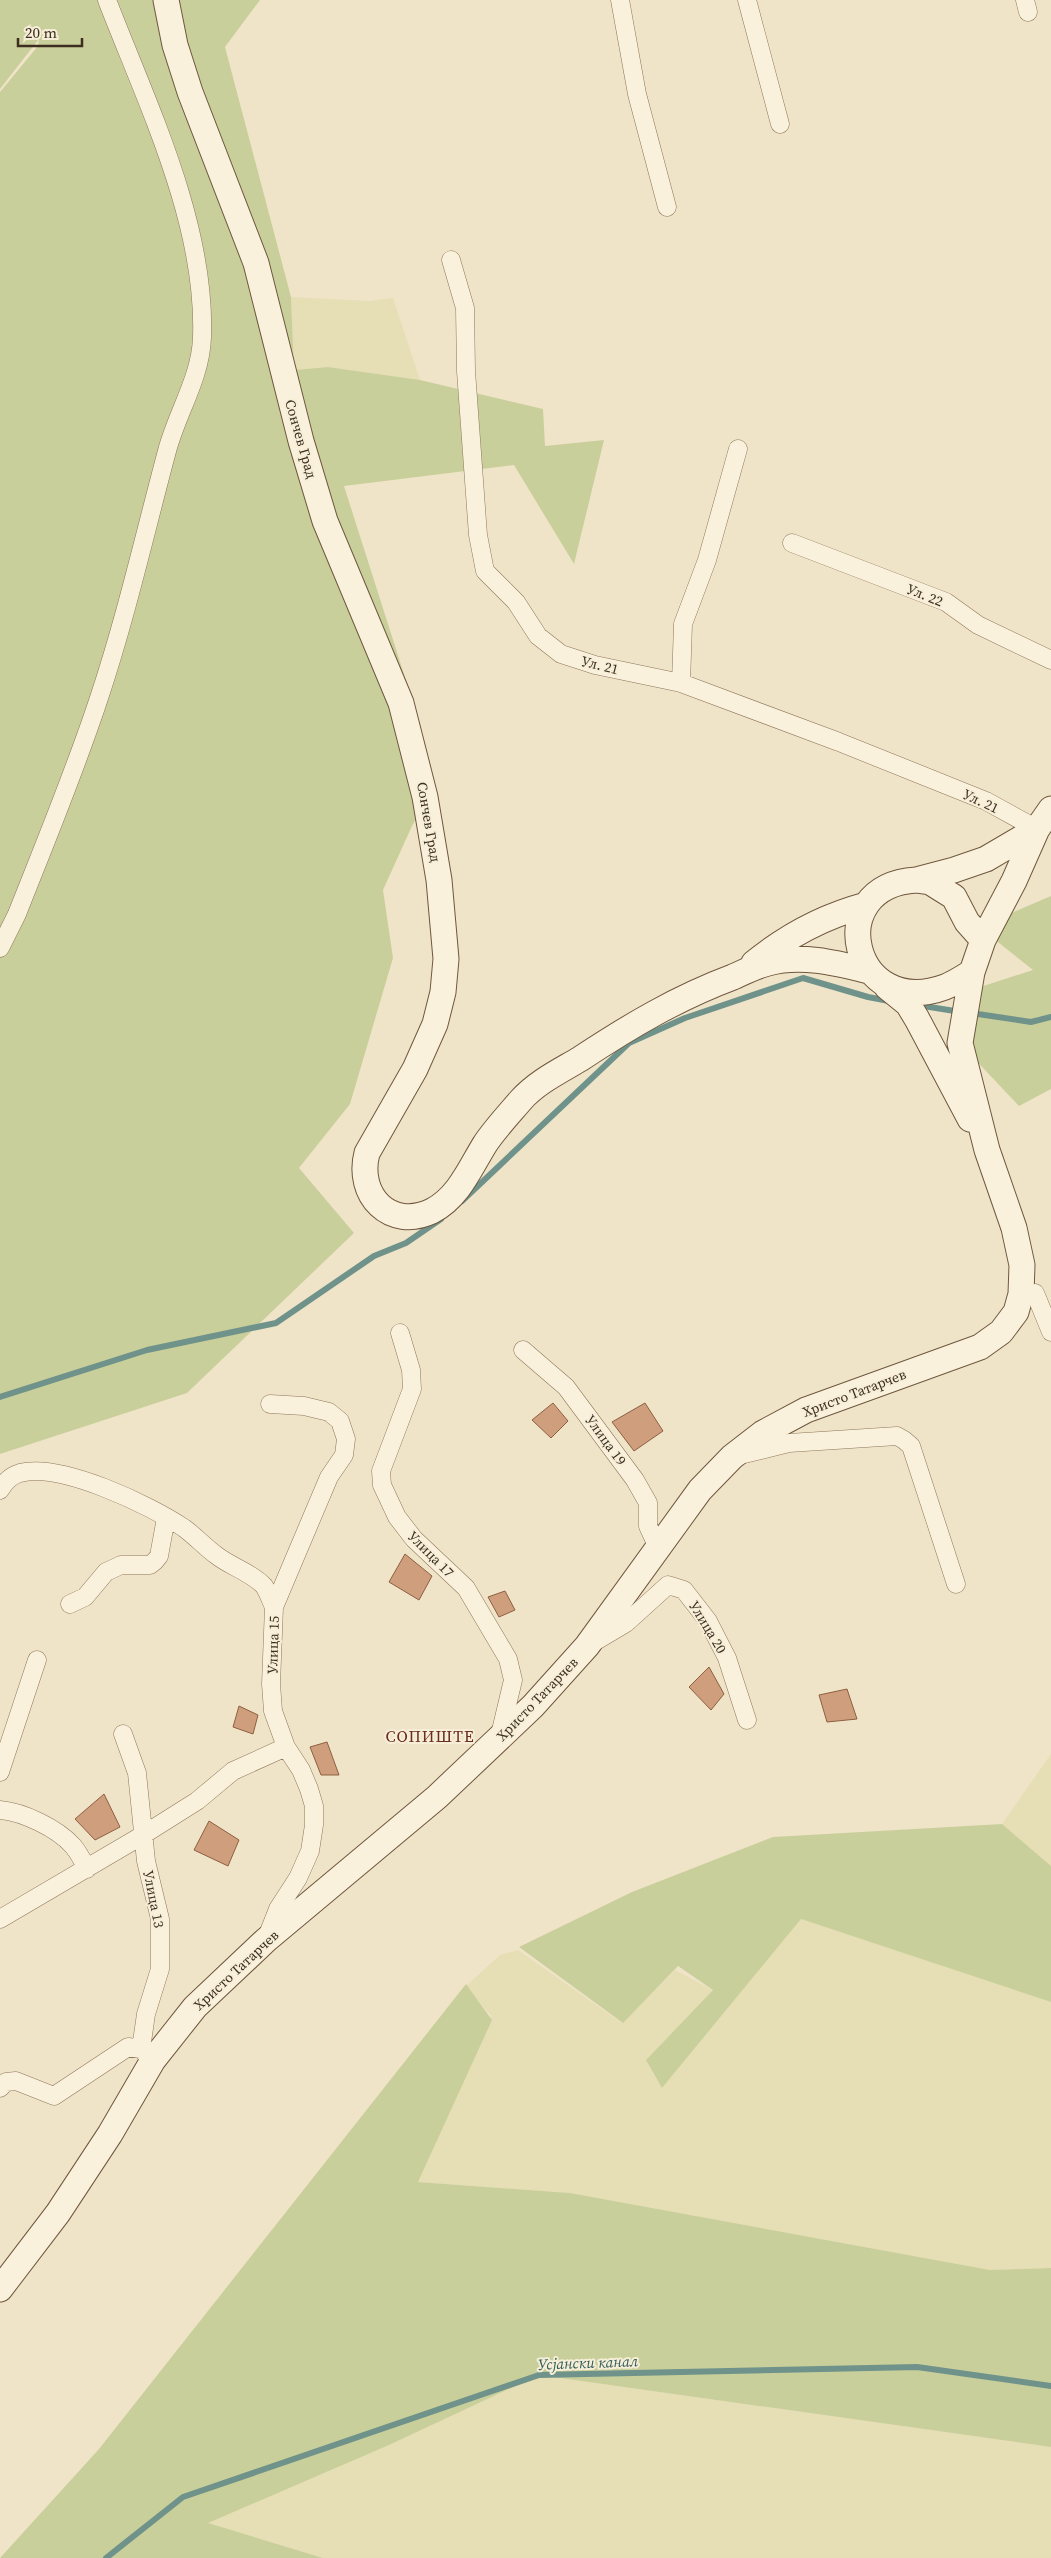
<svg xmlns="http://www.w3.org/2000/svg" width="1051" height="2558" viewBox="0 0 1051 2558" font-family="'Source Serif 4',serif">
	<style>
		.farmland { fill: #e6deb5 }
		.green { fill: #c9cf9b }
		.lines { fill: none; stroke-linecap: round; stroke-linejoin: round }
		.stream { stroke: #6f938a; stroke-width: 6 }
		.building { fill: #cf9f7d; stroke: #8d5f41 }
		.street-casing { stroke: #8d765c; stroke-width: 19 }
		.secondary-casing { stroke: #6f573f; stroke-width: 27 }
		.street { stroke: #faf1dc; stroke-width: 18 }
		.secondary { stroke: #faf1dc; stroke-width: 25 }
		.labels { text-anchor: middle; stroke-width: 4; stroke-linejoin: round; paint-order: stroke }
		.street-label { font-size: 14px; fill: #3d2e20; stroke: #f7eed8 }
		.water-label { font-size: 15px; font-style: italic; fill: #2f5d5a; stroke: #f7eed8 }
		.quarter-label { font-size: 16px; letter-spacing: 1px; fill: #6b2e1e; stroke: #f7eed8 }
	</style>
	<rect width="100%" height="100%" fill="#f0e4c8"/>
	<path class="farmland" d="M291,297l78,4 24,-3 27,82 -92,-13 -34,3z
		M1051,1754v112l-49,-42z
		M801,1919l250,83v266l-61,2 -420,-77 -152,-11 73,-166 -25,-30 34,-31 18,-5 104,73 53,-53 38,20 -67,70 16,28z
		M539,2375l512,72v111h-728l-116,-35 182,-78z"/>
	<path class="green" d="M0,0h260l-35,47 66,250 3,73 34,-3 92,13 123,29 2,37 59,-6 -30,124 -60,-99 -170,21 66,207 25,91 -23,42 -29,64 10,68 -43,146 -51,64 55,65 -167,160 -187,61v-1362l38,-46 1,-7 -39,50z
		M1051,896v193l-32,17 -51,-54 9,-64 56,-18 -54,-43z
		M1002,1824l49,42v136l-250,-83 -139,169 -16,-28 67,-70 -35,-24 -55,57 -104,-76 113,-55 141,-55z
		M466,1984l26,36 -74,162 152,11 420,77 61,-2v179l-512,-72 -150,70 -181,78 115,35h-323l99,-109z"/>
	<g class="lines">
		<path class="stream" d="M917,1005l44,7
			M971,1013l60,9 20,-5
			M462,1201l167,-158 56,-25 118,-40 65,19 21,4
			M0,1397l147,-47 129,-27 98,-67 32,-13 35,-24
			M106,2558l77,-61 356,-122 378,-8 134,19"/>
	</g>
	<path class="building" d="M553,1403l15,18 -17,17 -19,-18z
		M645,1403l18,28 -29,20 -22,-29z
		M405,1554l27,22 -13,24 -30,-18z
		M505,1591l10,19 -16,7 -11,-20z
		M709,1667l15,27 -13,16 -22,-23z
		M847,1689l10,30 -30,3 -8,-27z
		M239,1706l19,9 -5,19 -20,-7z
		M327,1742l12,33h-18l-11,-28z
		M104,1794l16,33 -25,13 -20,-21z
		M209,1821l30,19 -11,26 -34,-16z"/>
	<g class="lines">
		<defs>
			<path id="street" d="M620,0l17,94 30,113
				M747,0l33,124
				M1025,0l3,12
				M451,260l14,48 1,63 12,164 7,36 31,31 22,34 23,18 34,11 86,18 158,59 147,59 51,28
				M792,543l154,59 32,23 73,35
				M681,683l2,-59 24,-64 31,-111
				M0,948l17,-34c28,-71 58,-143 82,-216 27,-81 46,-165 68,-247 10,-38 34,-74 35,-114 4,-114 -55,-233 -95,-337
				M1035,1293l16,39
				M400,1333l11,37 1,19 -31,82 1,14 15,32 17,22 52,49 42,71 5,21 -14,59
				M523,1350l43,37 69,93 13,23v23l11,24
				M740,1455l49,-12 108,-7 7,4 7,6 45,138
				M0,1490c5,-8 10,-14 20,-17 40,-11 130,32 164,55 11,8 21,19 32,27 15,12 35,17 48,31 4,6 7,15 10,21
				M70,1604l15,-7 21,-25 15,-7h29l5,-4 4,-5 7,-38
				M594,1642l32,-19 42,-38 16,5 24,31 19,37 20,62
				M123,1734l14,39 9,88 14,58v50l-14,45 -5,35 12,11
				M0,1772l37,-112
				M0,1810c23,2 57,18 73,36 6,7 10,15 14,23
				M0,1919l143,-84 54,-34 36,-30 53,-24
				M267,1937l11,-28 20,-31 12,-27 4,-26v-19l-5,-17 -8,-19 -15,-23 -13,-36 -2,-27 3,-77 55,-130 15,-22 2,-16 -6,-18 -11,-9 -25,-6 -34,-2
				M0,2088l6,-6 10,-1 38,15 74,-49 13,2"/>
			<path id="secondary" d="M166,0l9,45 15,47 66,171 45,178 24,80 76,182 24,94 14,83 7,79 -3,33 -8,32 -20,45 -48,84c-11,42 23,78 65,58 27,-14 38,-43 53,-67 10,-15 24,-30 36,-44 16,-18 39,-29 59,-41 50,-33 97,-61 153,-82 11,-5 23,-11 35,-14 33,-9 68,0 101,8
				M916,880l14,2 24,15 13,25 16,18 -11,32c-8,5 -17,11 -27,15 -93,34 -125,-101 -29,-107z
				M916,880l38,-10 32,-11 51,-30
				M983,940l31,-59 23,-52 14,-20
				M754,963c33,-27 71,-47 112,-58
				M887,987l21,17 9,15 53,100
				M0,2289l58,-76 52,-79 43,-74 42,-53 71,-67 171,-143 96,-91 54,-60 113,-156 32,-33 31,-24 43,-23 174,-63 21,-15 15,-20 5,-18 1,-29 -8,-37 -27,-78 -27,-107 12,-71"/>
		</defs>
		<use href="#street" class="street-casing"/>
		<use href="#secondary" class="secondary-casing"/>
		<use href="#street" class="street"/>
		<use href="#secondary" class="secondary"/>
	</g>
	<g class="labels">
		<g class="street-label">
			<text transform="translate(301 439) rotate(74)" y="5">Сончев Град</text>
			<text transform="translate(925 595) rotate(22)" y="5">Ул. 22</text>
			<text transform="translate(600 665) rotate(14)" y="5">Ул. 21</text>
			<text transform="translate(981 801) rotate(25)" y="5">Ул. 21</text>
			<text transform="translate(429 822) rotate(80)" y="5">Сончев Град</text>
			<text transform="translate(854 1393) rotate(-21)" y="5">Христо Татарчев</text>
			<text transform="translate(606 1440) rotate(54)" y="5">Улица 19</text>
			<text transform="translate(431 1554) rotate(45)" y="5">Улица 17</text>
			<text transform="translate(708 1627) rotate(59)" y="5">Улица 20</text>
			<text transform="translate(273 1645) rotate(-88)" y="5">Улица 15</text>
			<text transform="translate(537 1699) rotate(-46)" y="5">Христо Татарчев</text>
			<text transform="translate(154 1899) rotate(79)" y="5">Улица 13</text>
			<text transform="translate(236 1970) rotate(-43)" y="5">Христо Татарчев</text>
		</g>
		<g class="water-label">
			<text transform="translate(588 2363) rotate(-2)" y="5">Усјански канал</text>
		</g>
		<g class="quarter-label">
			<text x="430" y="1742">СОПИШТЕ</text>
		</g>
	</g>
	<path d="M18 38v8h64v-8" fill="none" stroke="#3d2e20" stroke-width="2.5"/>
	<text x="25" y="38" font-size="15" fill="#3d2e20" stroke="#f7eed8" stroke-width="4" paint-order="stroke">20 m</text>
</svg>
